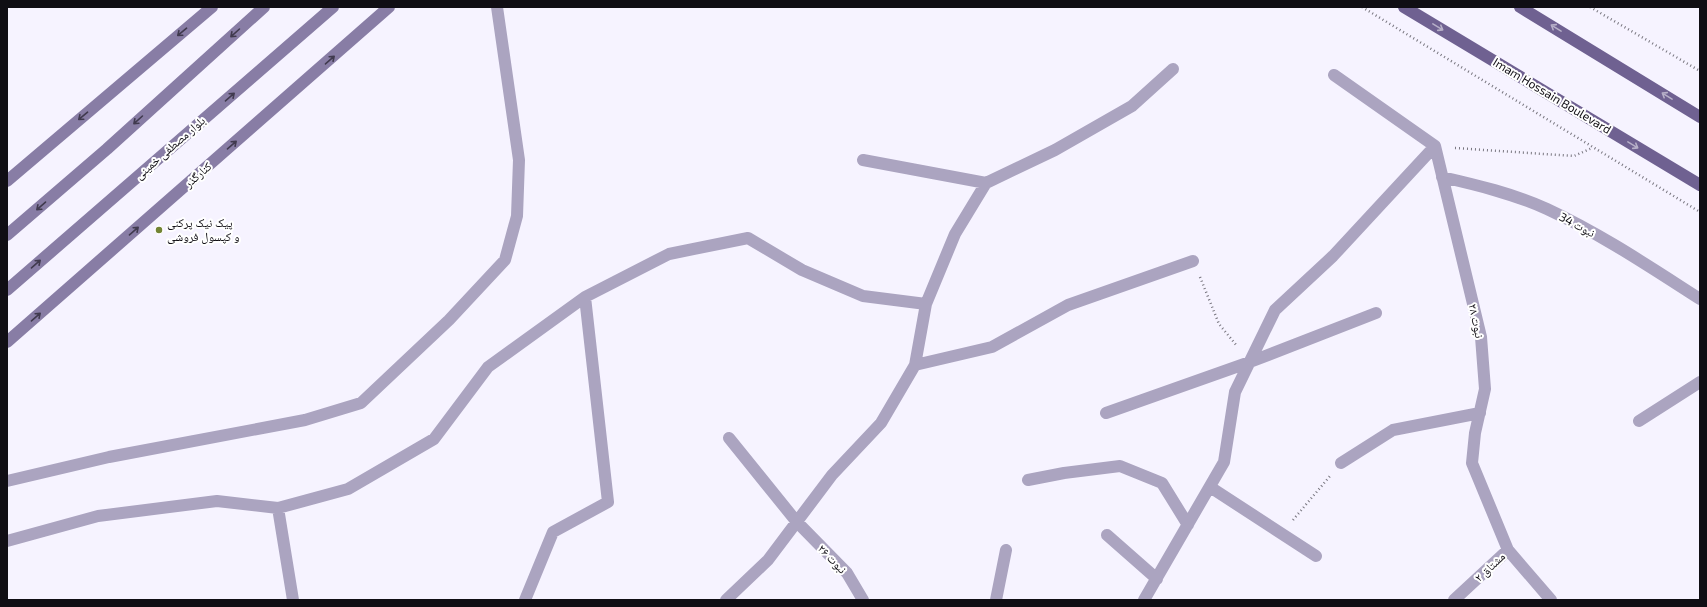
<svg xmlns="http://www.w3.org/2000/svg" width="1707" height="607" viewBox="0 0 1707 607" font-family="'Exo 2','Noto Naskh Arabic',sans-serif">
	<style>
		.lines { fill: none; stroke-linecap: round; stroke-linejoin: round }
		.path { stroke: #78767f; stroke-width: 2.5; stroke-dasharray: 1 3; stroke-linecap: butt }
		.street { stroke: #aba4c0; stroke-width: 12 }
		.secondary { stroke: #887da5; stroke-width: 12 }
		.primary { stroke: #6f6191; stroke-width: 12 }
		.oneway { stroke: #b7b0c8 }
		.oneway2 { stroke: #403a4e }
		.poi-dot { fill: #728433; stroke: #fff; stroke-width: 1.5 }
		.labels { text-anchor: middle; stroke-width: 4; stroke-linejoin: round; paint-order: stroke }
		.street-label { font-size: 12px; fill: #100e14; stroke: #fff }
		.poi-label { font-size: 12px; fill: #100e14; stroke: #fff; text-anchor: start }
	</style>
	<rect width="100%" height="100%" fill="#f6f3ff"/>
	<g class="lines">
		<path class="path" d="M1362,7l338,205
			M1590,7l110,64
			M1455,148l119,8 18,-8
			M1200,277l19,47 18,22
			M1293,520l37,-44"/>
		<path class="street" d="M1334,75l101,71 46,191 4,52 -10,44 -3,30 36,87 43,50
			M863,160l123,23
			M1442,177c35,8 72,17 105,32 54,25 103,58 153,90
			M915,365l77,-18 76,-42 125,-44
			M1106,413l144,-51 126,-49
			M1639,421l61,-39
			M729,438l67,83 51,52 16,27
			M1341,463l52,-33 87,-17
			M1028,480l36,-7 56,-7 42,17 26,42
			M7,481l102,-24 196,-37 56,-17 88,-83 56,-60 12,-44 2,-56 -22,-153
			M1210,487l106,69
			M278,508l15,92
			M1107,535l50,44
			M7,541l91,-25 119,-15 61,7 70,-19 86,-50 54,-72 97,-70 84,-43 79,-16 54,32 61,26 63,8
			M525,600l28,-68 55,-30 -23,-205
			M726,600l42,-40 64,-85 49,-52 34,-58 11,-61 29,-70 31,-51 69,-33 77,-44 41,-37
			M996,600l10,-50
			M1144,600l80,-138 11,-70 40,-82 58,-54 102,-110
			M1454,600l54,-50"/>
		<path class="secondary" d="M7,181l205,-174
			M7,235l100,-86 157,-142
			M7,290l326,-283
			M7,342l382,-335"/>
		<path class="primary" d="M1404,7l296,178
			M1520,7l180,110"/>
	</g>
	<defs><path id="oneway-shaft" d="M-6 0H5M1.5-3L5.5 0L1.5 3" fill="none" stroke-width="1.6" stroke-linecap="round" stroke-linejoin="round"/></defs>
	<g class="oneway">
		<use href="#oneway-shaft" transform="translate(1438 27) rotate(31)"/>
		<use href="#oneway-shaft" transform="translate(1556 28) rotate(-148)"/>
		<use href="#oneway-shaft" transform="translate(1667 96) rotate(-148)"/>
		<use href="#oneway-shaft" transform="translate(1633 145) rotate(31)"/>
	</g>
	<g class="oneway2">
		<use href="#oneway-shaft" transform="translate(182 32) rotate(140)"/>
		<use href="#oneway-shaft" transform="translate(235 33) rotate(138)"/>
		<use href="#oneway-shaft" transform="translate(330 60) rotate(-41)"/>
		<use href="#oneway-shaft" transform="translate(230 97) rotate(-41)"/>
		<use href="#oneway-shaft" transform="translate(83 116) rotate(140)"/>
		<use href="#oneway-shaft" transform="translate(138 120) rotate(138)"/>
		<use href="#oneway-shaft" transform="translate(232 145) rotate(-41)"/>
		<use href="#oneway-shaft" transform="translate(41 206) rotate(139)"/>
		<use href="#oneway-shaft" transform="translate(134 231) rotate(-41)"/>
		<use href="#oneway-shaft" transform="translate(36 264) rotate(-41)"/>
		<use href="#oneway-shaft" transform="translate(36 317) rotate(-41)"/>
	</g>
	<circle class="poi-dot" cx="159" cy="230" r="4"/>
	<g class="labels">
		<g class="street-label">
			<text transform="translate(1552 96) rotate(31)" y="4">Imam Hossain Boulevard</text>
			<text transform="translate(170 148) rotate(-41)" y="4">بلوار مصطفی خمینی</text>
			<text transform="translate(198 175) rotate(-41)" y="4">کنارگذر</text>
			<text transform="translate(1577 225) rotate(28)" y="4">نبوت 34</text>
			<text transform="translate(1476 321) rotate(78)" y="4">نبوت ۲۸</text>
			<text transform="translate(832 559) rotate(46)" y="4">نبوت ۲۶</text>
			<text transform="translate(1490 567) rotate(-43)" y="4">مشتاق ۲</text>
		</g>
		<g class="poi-label">
			<text x="167" y="227">پیک نیک پرکنی<tspan x="167" dy="14">و کپسول فروشی</tspan></text>
		</g>
	</g>
	<rect width="1707" height="607" fill="none" stroke="#100e14" stroke-width="16"/>
</svg>
